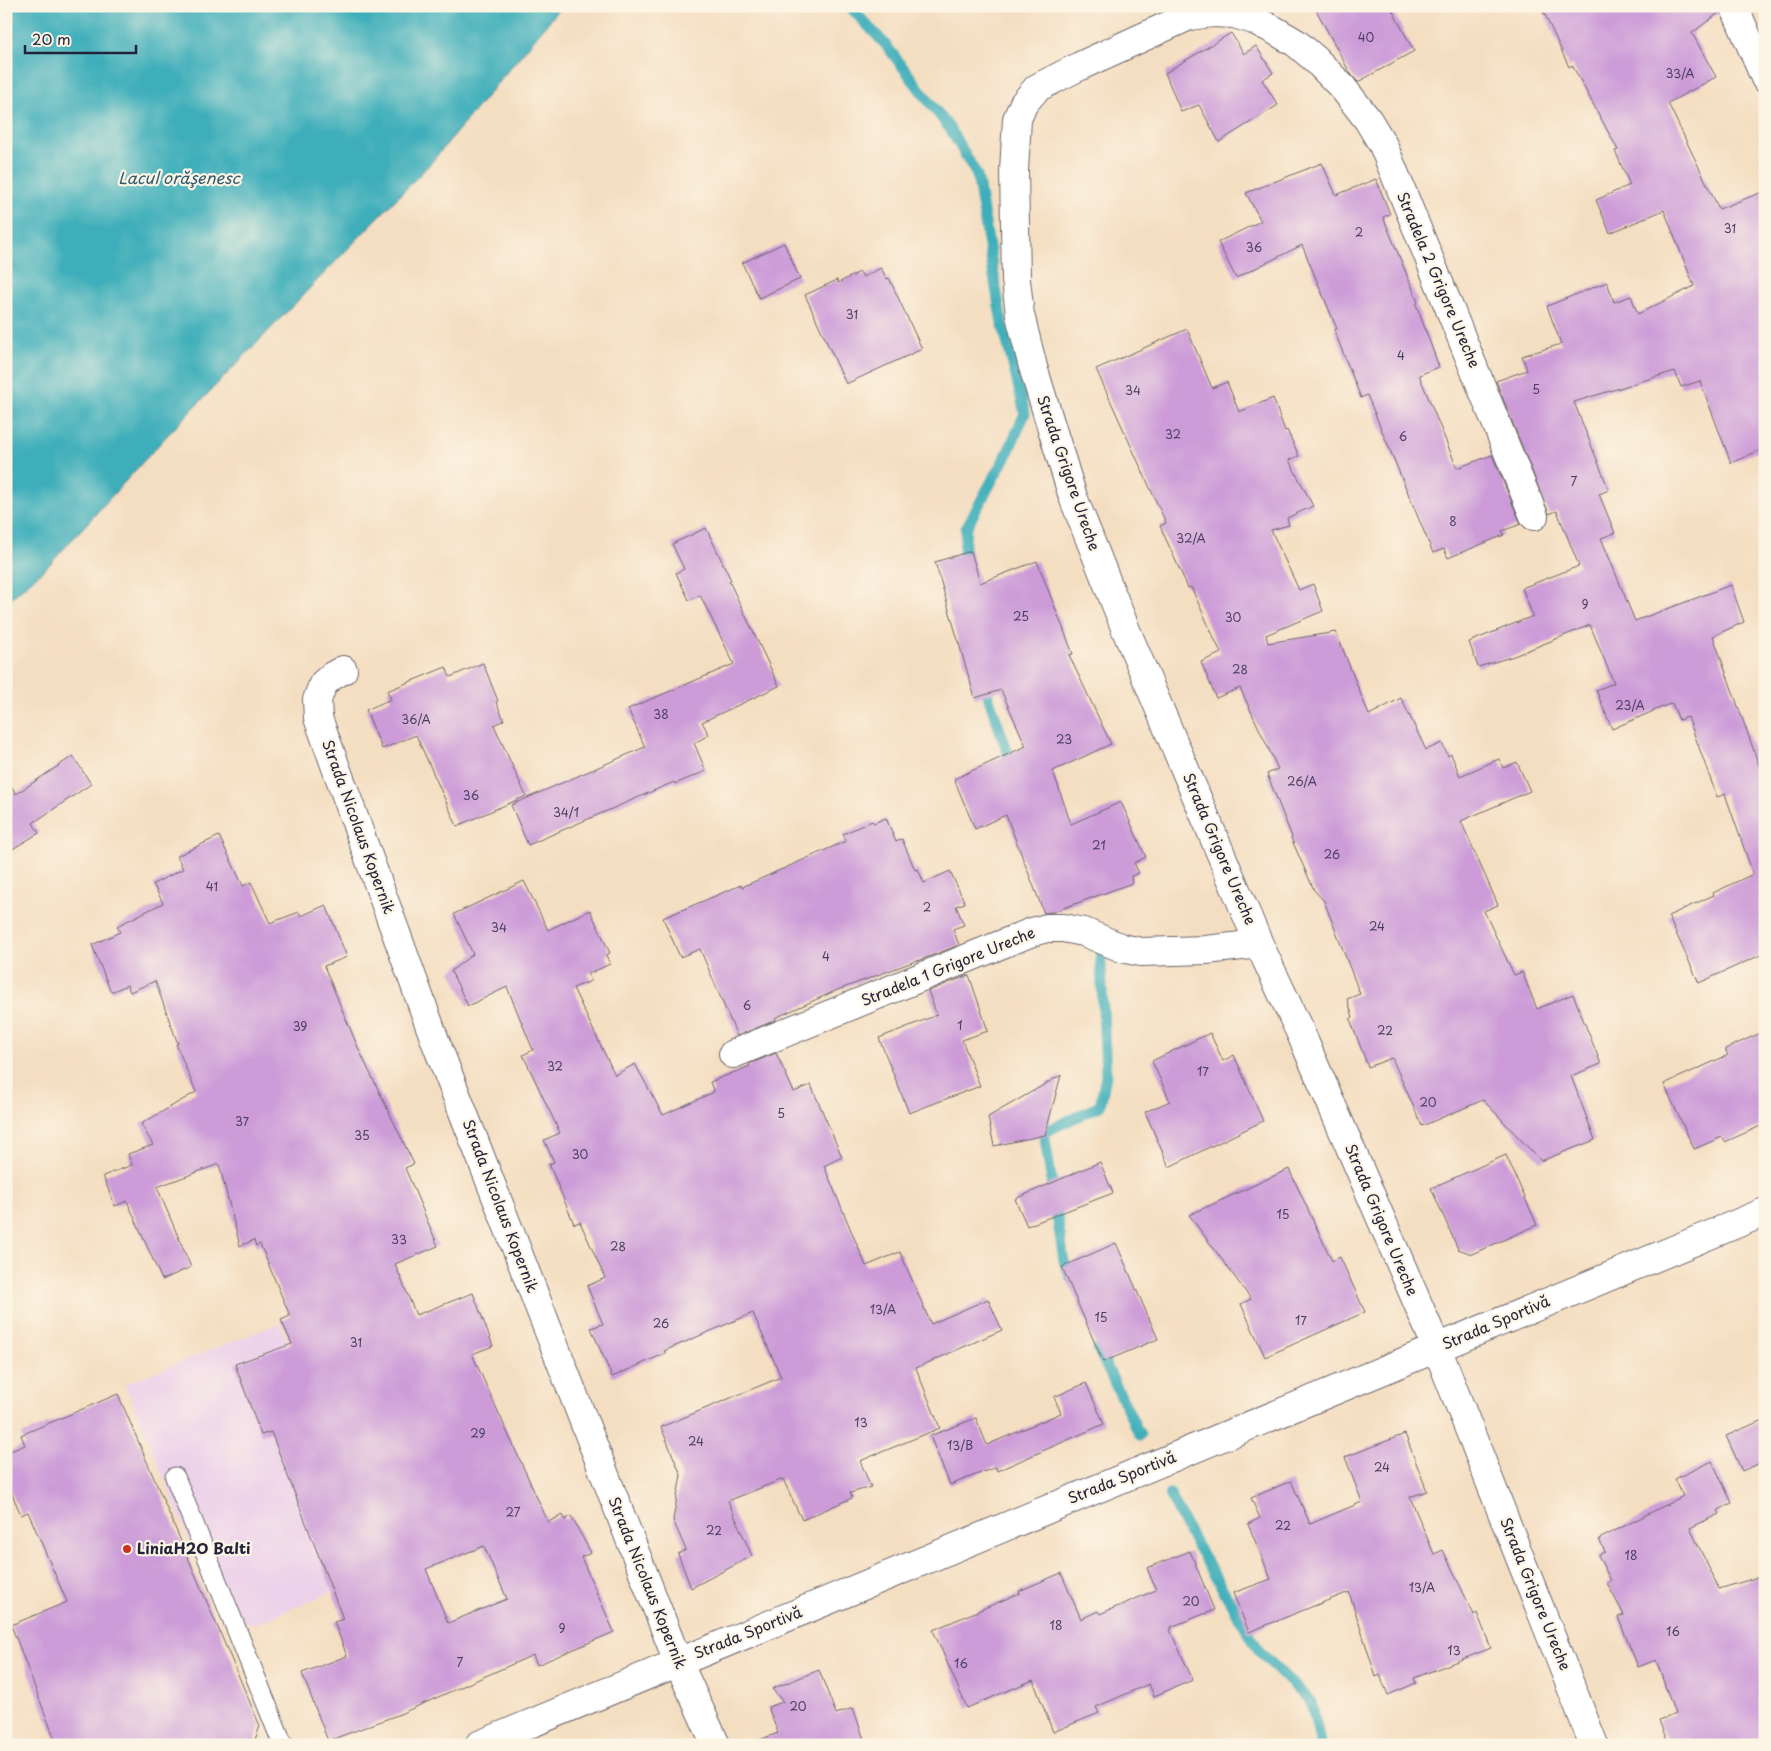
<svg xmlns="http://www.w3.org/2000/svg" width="1771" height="1751" viewBox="0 0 1771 1751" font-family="'Playpen Sans',sans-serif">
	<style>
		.built { fill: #ecd1ea }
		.water { fill: #3eaeba; stroke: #30687a }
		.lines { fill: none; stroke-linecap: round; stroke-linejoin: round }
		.stream { stroke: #3eaeba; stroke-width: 11 }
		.building { fill: #cc9bd8; fill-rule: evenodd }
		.lane-casing { stroke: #6c646a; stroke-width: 21 }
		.street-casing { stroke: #6c646a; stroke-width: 30 }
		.secondary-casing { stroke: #6c646a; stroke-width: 30 }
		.lane { stroke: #fff; stroke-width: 19 }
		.street { stroke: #fff; stroke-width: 28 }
		.secondary { stroke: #fff; stroke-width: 28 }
		.poi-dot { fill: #c8321e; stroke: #fcf5e5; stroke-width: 2 }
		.labels { text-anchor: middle; stroke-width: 4.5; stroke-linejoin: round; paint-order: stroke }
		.number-label { font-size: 12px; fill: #4c4062 }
		.street-label { font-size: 15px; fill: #22223b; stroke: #fcf5e5 }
		.poi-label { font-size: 15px; font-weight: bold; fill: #22223b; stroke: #fcf5e5; text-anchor: start }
		.water-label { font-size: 16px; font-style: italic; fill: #2d5a6e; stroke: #fcf5e5 }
	</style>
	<rect width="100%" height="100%" fill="#fcf5e5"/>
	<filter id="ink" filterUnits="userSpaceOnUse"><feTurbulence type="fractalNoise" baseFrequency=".02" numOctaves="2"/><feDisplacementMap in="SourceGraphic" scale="10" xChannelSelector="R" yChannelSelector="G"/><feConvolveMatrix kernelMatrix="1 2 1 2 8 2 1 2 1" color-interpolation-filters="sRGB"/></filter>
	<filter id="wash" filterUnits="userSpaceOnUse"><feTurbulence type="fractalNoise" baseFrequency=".0096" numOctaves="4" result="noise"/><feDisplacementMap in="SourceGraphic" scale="20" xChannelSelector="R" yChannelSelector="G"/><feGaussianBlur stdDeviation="1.12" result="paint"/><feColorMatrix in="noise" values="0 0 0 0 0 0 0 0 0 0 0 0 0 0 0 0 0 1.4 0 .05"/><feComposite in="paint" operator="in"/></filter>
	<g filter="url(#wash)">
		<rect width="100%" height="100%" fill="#f4dec1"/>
		<path class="built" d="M280,1323l94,250 -118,51 -22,-4 -10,4 -99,-240z"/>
		<path class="water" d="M6,6h556l-132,158 -267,276 -113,124 -44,39z"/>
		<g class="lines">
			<path class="stream" d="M849,6l37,39 64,84 27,46 24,143 24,95 -16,37 -43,78 -3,39
				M983,681l30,87
				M1071,1278l-7,-17 -20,-129 56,-26 6,-31 -6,-133
				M1098,1349l42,86
				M1170,1494l17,35 73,123 51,50 10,43"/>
		</g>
		<g id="blocks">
			<path class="building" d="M1314,6h76l24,45 -56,31 -8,-9z
				M1541,6h178l1,6 -28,21 24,44 -48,26 51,106 46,-18v257l-34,15 -31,-82 -19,6 -6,-16 -101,31 35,88 -10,4 16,39 -14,5 34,83 96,-36 13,37 -31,14 52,146v171l-66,30 -31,-67 46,-21 -1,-2 40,-19 -28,-80 -8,3 -29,-80 -9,3 -7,-17 -60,26 -16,-39 18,-7 -24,-58 -76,31 -36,11 -9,-25 64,-26 -11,-28 57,-22 -22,-55 -8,3 -53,-133 31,-11 -5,-14 39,-12 -14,-38 60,-24 7,20 17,-6 7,18 56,-28 -30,-76 -54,23 -14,-33 34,-15 -15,-34 3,-1 -46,-85 -3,2z
				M1231,33l13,21 12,-8 17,27 -11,7 16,25 -59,37 -20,-37 -18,7 -16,-39z
				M1322,163l14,32 40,-16 14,35 -7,3 35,85 -2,2 23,63 -20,8 38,93 35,-13 29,69 -19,7 2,4 -56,23 -4,-9 -11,4 -66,-158 -6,3 -27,-68 3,-1 -35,-84 -66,33 -18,-36 43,-21 -15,-28z
				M784,243l16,36 -41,19 -17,-35z
				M881,268l6,11 2,-1 33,71 -76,35 -41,-89 32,-15 1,3 22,-11 3,5z
				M1187,329l25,59 15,-6 12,30 34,-14 12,33 2,-1 12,26 -10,4 24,46 -26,12 2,7 -18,5 28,60 14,-6 10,27 -57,24 2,8 68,-11 33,83 32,-17 25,52 16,-7 6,13 3,-2 9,22 39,-17 4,9 14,-6 13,29 -69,30 37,84 -14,6 30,64 8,-3 15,37 36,-15 28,70 -30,12 24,64 -54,21 -58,-61 -61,26 -30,-68 -24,9 -18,-48 3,-2 -6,-18 13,-5 -36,-93 -10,-11 -23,-52 1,-1 -25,-63 11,-5 -38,-81 -24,10 -15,-36 20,-9 -30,-66 -3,1 -28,-62 6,-3 -70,-154z
				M706,528l25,52 -2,1 50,105 -77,36 7,13 -15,8 12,28 -31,13 -1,-2 -146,63 -17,-40 134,-58 -17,-38 106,-45 -34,-69 -11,5 -13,-27 8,-4 -12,-25z
				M971,551l9,32 57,-22 36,93 -4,1 42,89 -58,27 18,53 50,-22 25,55 -12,6 5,10 -8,3 1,7 -79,29 -9,1 -38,-98 -31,14 -21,-50 72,-33 -25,-56 -26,8 -40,-136z
				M483,663l15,38 -2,1 8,18 -10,5 32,71 -69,30 -41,-91 -34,14 -16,-39 25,-11 -4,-8 59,-24 4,10z
				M73,756l18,28 -58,39 6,10 -33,20v-77l10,18z
				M886,818l10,24 6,-3 13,31 3,-1 6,14 26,-12 15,32 -9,3 8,19 -11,4 6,16 -41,16v-1l-83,31 -60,27 1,2 -39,16 -37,-87 -20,8 -17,-39 78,-33 1,2 104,-46 -3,-7 29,-13 2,2z
				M219,836l24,50 8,-4 19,41 29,-11 2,4 25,-11 21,52 -23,9 35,84 55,114 -9,4 33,78 -43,18 21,51 57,-22 20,53 -21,8 76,168 15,-7 2,5 6,-4 20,37 -10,4 33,75 -77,33 -4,-10 -133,59 -72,27 -26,-68 45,-17 -13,-34 9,-3 -72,-187 -10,3 -26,-71 57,-20 -11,-24 9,-4 -30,-72 -4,2 -2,-6 -14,6 -21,-82 -62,23 34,80 -29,13 -35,-79 -12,5 -12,-30 29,-11 -4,-11 25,-9 -12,-21 55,-32 -20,-48h2l-23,-63 -25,11 -3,-7 -16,7 -19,-47 28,-13 -3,-6 46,-23 -10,-19 30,-15 -6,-13zM484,1546l23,53 -59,24 -22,-54z
				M524,881l24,49 42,-20 20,43 -4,2 4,9 -22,10 3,7 -18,7 42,87 20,-11 28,51 51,-23 -4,-10 40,-16 -1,-2 27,-11 18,39 17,-7 31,72 -18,9 42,100 34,-14 31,72 57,-25 14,31 -86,38 24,60 -80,33 11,26 -21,6 2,5 -50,22 -19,-41 -55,22 24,55 -61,32 -13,-34 8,-4 -13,-30 8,-45 -20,-48 120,-50 -28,-64 -89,38 2,2 -54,24 -21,-49 12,-4 -16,-38 18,-8 -25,-56 -6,2 -25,-60 5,-2 -10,-22 16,-7 -37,-78 10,-5 -26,-63 -39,19 -17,-35 22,-17 -19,-40z
				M969,975l19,56 -26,9 18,46 -71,27 -30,-75 58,-23 -9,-24z
				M1765,1031v93l-40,18 -3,-5 -28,12 -30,-65 64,-29 -3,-6z
				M1210,1033l13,28 11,-6 29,66 -94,46 -24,-55 25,-11 -18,-40z
				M1061,1075l-16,60 -51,11 -6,-29z
				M1506,1155l31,70 -65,29 -14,-5 -27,-61z
				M1100,1162l13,31 -86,33 -12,-27z
				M1289,1169l43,92 8,-4 25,55 -100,45 -24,-53 10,-5 -62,-84z
				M1116,1243l42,96 -55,23 -41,-95z
				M1086,1383l18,41 -107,47 -1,-4 -46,18 -20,-49 46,-18 11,27 74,-32 -7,-16z
				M118,1394l142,332 -7,19h-196l-46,-120 56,-23 -39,-90 -7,3 -15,-35v-27l19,-8 -4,-10z
				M1765,1419v42l-23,10 -16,-35z
				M1405,1434l22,57 -17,6 24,57 9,-4 31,65 3,-2 14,35 -77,30 2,5 -28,12 -8,-20 -4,2 -27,-85 -100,40 -16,-39 38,-14 -23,-55 12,-6 -9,-20 40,-17 19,43 52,-22 -17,-45z
				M1712,1461l20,42 -15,8 2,3 -29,14 29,61 46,-14v161l-19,9h-77l-10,-24 16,-7 -19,-54 -18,7 -20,-50 6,-2 -17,-32 4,-2 -13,-26 7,-3 -6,-13 84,-43 -8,-17z
				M1190,1551l24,59 -43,17 1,2 -2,1 23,50 -39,16 -5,-12 -53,23 3,6 -46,19 -20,-52 -66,28 -34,-78 87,-37 -1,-2 42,-18 20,46 17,-8 2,3 56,-24 -9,-22z
				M819,1670l17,44 17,-6 13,37h-106l-1,-5 19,-7 -10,-26 15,-5 -11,-13z"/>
		</g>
	</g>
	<g filter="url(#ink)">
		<use href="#blocks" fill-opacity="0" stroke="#6c646a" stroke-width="1"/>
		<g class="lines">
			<defs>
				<path id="lane" d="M175,1477l108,268"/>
				<path id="street" d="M1534,516l-151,-371 -15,-25 -25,-32 -28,-29 -19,-16 -22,-13 -20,-10 -20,-6 -22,-1 -23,3 -109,50 -43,22 -13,15 -7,16 -3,52 2,109 4,35 13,52 40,130 53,133 133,314 42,90 136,314 157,397
					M343,670l-11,6 -9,8 -6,16 1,18 118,325 242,619 38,83
					M733,1054l230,-94 69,-28 15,-4h16l21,4 38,16 19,4 65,-2 53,-6"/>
				<path id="secondary" d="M1734,6l31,72
					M479,1745l1286,-533"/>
			</defs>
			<use href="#lane" class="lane-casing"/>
			<use href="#street" class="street-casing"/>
			<use href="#secondary" class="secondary-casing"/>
			<use href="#lane" class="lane"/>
			<use href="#street" class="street"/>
			<use href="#secondary" class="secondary"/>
		</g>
	</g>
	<circle class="poi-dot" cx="127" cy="1549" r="5"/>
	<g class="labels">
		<g class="number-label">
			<text x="1366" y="42">40</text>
			<text x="1680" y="78">33/A</text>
			<text x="1730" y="233">31</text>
			<text x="1359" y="237">2</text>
			<text x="1254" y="252">36</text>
			<text x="852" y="319">31</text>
			<text x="1401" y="360">4</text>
			<text x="1536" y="394">5</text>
			<text x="1133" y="395">34</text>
			<text x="1173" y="439">32</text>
			<text x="1403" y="441">6</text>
			<text x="1574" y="486">7</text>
			<text x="1453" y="526">8</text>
			<text x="1191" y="543">32/A</text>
			<text x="1585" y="609">9</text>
			<text x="1021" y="621">25</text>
			<text x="1233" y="622">30</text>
			<text x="1240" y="674">28</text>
			<text x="1630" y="710">23/A</text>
			<text x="661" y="719">38</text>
			<text x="416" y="724">36/A</text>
			<text x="1064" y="744">23</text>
			<text x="1302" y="786">26/A</text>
			<text x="471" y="800">36</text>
			<text x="566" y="817">34/1</text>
			<text x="1099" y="850">21</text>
			<text x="1332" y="859">26</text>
			<text x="212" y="891">41</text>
			<text x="927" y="912">2</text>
			<text x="1377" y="931">24</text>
			<text x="499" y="932">34</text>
			<text x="826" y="961">4</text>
			<text x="747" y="1010">6</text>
			<text x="960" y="1030">1</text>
			<text x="300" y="1031">39</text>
			<text x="1385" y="1035">22</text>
			<text x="555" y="1071">32</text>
			<text x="1203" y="1076">17</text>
			<text x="1428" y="1107">20</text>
			<text x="781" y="1118">5</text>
			<text x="242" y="1126">37</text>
			<text x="362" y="1140">35</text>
			<text x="580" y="1159">30</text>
			<text x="1283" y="1219">15</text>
			<text x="399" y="1244">33</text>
			<text x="618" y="1251">28</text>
			<text x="883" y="1314">13/A</text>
			<text x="1101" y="1322">15</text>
			<text x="1301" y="1325">17</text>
			<text x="661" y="1328">26</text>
			<text x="356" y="1347">31</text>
			<text x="861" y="1427">13</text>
			<text x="478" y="1438">29</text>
			<text x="696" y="1446">24</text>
			<text x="960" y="1450">13/B</text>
			<text x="1382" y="1472">24</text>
			<text x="513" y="1517">27</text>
			<text x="1283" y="1530">22</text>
			<text x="714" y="1535">22</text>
			<text x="1631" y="1560">18</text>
			<text x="1422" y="1592">13/A</text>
			<text x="1191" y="1606">20</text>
			<text x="1056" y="1630">18</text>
			<text x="562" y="1633">9</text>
			<text x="1673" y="1636">16</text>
			<text x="1454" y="1655">13</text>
			<text x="460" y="1667">7</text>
			<text x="961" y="1668">16</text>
			<text x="798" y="1711">20</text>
		</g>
		<g class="street-label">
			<text transform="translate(1438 280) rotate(67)" y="5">Stradela 2 Grigore Ureche</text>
			<text transform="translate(1068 473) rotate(71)" y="5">Strada Grigore Ureche</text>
			<text transform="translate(358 827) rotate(70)" y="5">Strada Nicolaus Kopernik</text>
			<text transform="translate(1219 849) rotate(67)" y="5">Strada Grigore Ureche</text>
			<text transform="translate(948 967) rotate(-22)" y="5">Stradela 1 Grigore Ureche</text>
			<text transform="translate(500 1206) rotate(69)" y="5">Strada Nicolaus Kopernik</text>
			<text transform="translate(1381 1220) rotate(67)" y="5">Strada Grigore Ureche</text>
			<text transform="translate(1496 1323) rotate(-23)" y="5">Strada Sportivă</text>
			<text transform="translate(1122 1478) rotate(-22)" y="5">Strada Sportivă</text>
			<text transform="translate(647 1583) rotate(68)" y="5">Strada Nicolaus Kopernik</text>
			<text transform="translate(1535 1594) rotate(68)" y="5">Strada Grigore Ureche</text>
			<text transform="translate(748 1633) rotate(-22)" y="5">Strada Sportivă</text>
		</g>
		<g class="poi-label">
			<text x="137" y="1554">LiniaH2O Balti</text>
		</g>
		<g class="water-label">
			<text x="179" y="184">Lacul orăşenesc</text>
		</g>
	</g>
	<rect width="1771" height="1751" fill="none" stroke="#fcf5e5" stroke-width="25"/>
	<path d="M25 45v8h111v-8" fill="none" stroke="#22223b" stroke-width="2.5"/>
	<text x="32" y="45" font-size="15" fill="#22223b" stroke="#fcf5e5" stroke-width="4" paint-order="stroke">20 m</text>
</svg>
